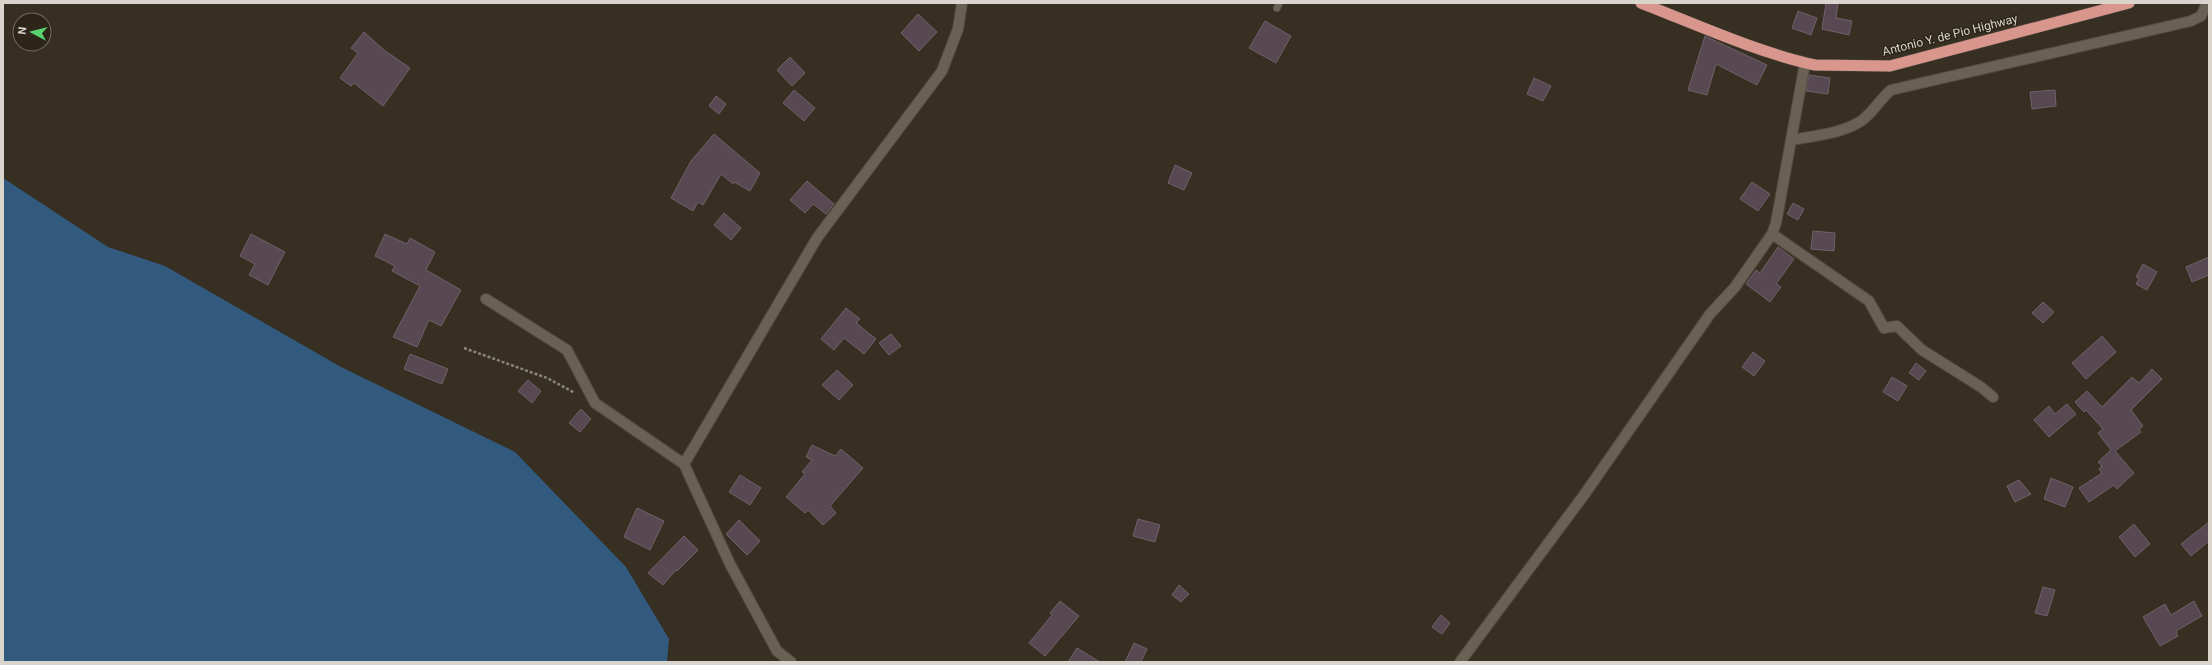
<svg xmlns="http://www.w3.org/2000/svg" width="2212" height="665" viewBox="0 0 2212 665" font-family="Roboto,sans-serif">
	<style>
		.water { fill: #325a7f }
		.building { fill: #574851; stroke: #71616a }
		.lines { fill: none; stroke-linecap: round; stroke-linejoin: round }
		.service-casing { stroke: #524c41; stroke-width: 8 }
		.minor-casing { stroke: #524c41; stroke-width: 12 }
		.trunk-casing { stroke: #524c41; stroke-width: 12 }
		.path { stroke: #8a847a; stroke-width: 2.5; stroke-dasharray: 3 2; stroke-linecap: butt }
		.service { stroke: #696153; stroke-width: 7 }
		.minor { stroke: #696153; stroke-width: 10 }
		.trunk { stroke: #d8968c; stroke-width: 11 }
		.labels { text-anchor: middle; stroke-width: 3; stroke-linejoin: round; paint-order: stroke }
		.street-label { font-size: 12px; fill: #d9d4cc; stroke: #2c2518 }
	</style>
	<rect width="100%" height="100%" fill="#362f22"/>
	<path class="water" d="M3,178l105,69 57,19 176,101 174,85 111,115 43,72 -2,23h-664z"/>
	<path class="building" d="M1826,3h12l-2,15 16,3 -3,14 -27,-6z
		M1798,11l19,7 -6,17 -19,-7z
		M918,14l19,18 -18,19 -18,-18z
		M1265,21l26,15 -15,27 -27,-15z
		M364,32l20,18 26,18 -27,38 -29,-23 -3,3 -11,-8 18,-25 -7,-5z
		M1705,36l62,29 -10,20 -41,-21 -9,31 -19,-5z
		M790,57l15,16 -13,13 -15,-16z
		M1809,75l21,3 -2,16 -22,-3z
		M1534,78l17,8 -8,15 -16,-7z
		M794,90l21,18 -11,13 -21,-18z
		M2055,90l1,16 -24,3 -2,-17z
		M716,96l10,8 -7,10 -10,-8z
		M714,134l46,39 -10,18 -16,-9 -1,2 -12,-10 -18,31 -5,-3 -5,9 -22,-13 20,-37z
		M1175,165l17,8 -8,17 -16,-7z
		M807,181l27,23 -8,10 -13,-10 -8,9 -15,-13z
		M1752,182l18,12 -12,17 -18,-12z
		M1793,203l11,6 -6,11 -11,-6z
		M724,213l17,15 -10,12 -17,-15z
		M1813,231l22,2 -1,18 -23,-2z
		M251,234l34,18 -17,33 -19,-10 6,-11 -15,-8z
		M385,234l22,10 3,-6 25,14 -9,18 35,20 -20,36 -12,-6 -12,27 -24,-10 27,-51 -28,-15 3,-5 -20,-10z
		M1778,247l16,12 -18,25 5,3 -11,15 -24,-18 10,-14 4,3z
		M2209,257v18l-17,7 -6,-15z
		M2143,264l14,8 -10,18 -11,-6 3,-5 -3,-2z
		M2043,302l11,10 -11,11 -11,-10z
		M846,308l14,11 -4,4 20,16 -12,15 -20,-16 -10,12 -13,-11z
		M891,334l10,12 -12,9 -10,-12z
		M2102,336l14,16 -30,27 -14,-16z
		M1753,352l12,9 -11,15 -12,-9z
		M410,354l38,15 -6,15 -38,-15z
		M1916,363l10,8 -7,9 -10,-7z
		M2152,369l10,10 -31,31 12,16 -4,3 2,3 -26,19 19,22 -17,16 -3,-4 -25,17 -10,-14 23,-15 -3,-4 3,-3 -4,-4 13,-12 -13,-17 5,-4 -17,-19 -2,2 -9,-10 12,-11 15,16 30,-30 7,6z
		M837,370l16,15 -14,15 -17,-15z
		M1892,377l15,9 -9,15 -15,-9z
		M528,380l13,11 -9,12 -14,-12z
		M2067,404l9,10 -27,23 -15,-17 15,-14 6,8z
		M581,409l10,10 -11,13 -11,-9z
		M812,445l23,11 6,-7 22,19 -33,38 6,7 -13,12 -15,-15 -3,3 -19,-16 19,-23 -3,-2 10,-12 -6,-3z
		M740,475l21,13 -11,17 -21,-13z
		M2051,478l22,9 -8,20 -21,-8z
		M2019,480l12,14 -16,8 -8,-16z
		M637,508l27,13 -14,29 -26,-13z
		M1138,519l22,6 -5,17 -22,-6z
		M739,520l21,21 -13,14 -21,-21z
		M2209,522v19l-18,15 -10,-12z
		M2134,524l16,20 -15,13 -16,-20z
		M684,536l14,14 -21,21 -1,-1 -13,15 -15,-12z
		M1179,585l10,9 -8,8 -9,-7z
		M2043,587l12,3 -8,26 -12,-3z
		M1060,601l19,15 -34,40 -16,-13 23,-28 -2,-2z
		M2194,601l8,15 -26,15 2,5 -18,10 -17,-29 22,-13 6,11z
		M1441,615l9,8 -8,11 -10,-7z
		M1134,643l13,6 -6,13h-16z
		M1077,648l23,14h-32z"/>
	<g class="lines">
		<defs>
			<path id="service" d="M1277,8l2,-5"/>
			<path id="minor" d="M1791,140c22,-4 50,-6 70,-19 11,-7 19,-22 30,-31l300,-69 10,-5 6,-13
				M1772,234l4,-11 29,-160
				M486,299l81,51 28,53 89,61 46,100 47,87 14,11
				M684,464l133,-226 125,-167 16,-42 4,-26
				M1460,662l124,-167 126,-181 25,-27 37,-53 97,67 15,27 13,-2 25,24 59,37 12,10"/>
			<path id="trunk" d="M1641,3c54,21 118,50 174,62l75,1 239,-63"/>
		</defs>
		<use href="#service" class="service-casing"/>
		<use href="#minor" class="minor-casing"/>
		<use href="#trunk" class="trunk-casing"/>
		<path class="path" d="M464,348l83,30 28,15"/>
		<use href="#service" class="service"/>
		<use href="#minor" class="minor"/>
		<use href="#trunk" class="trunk"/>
	</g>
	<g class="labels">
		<g class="street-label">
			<text transform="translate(1950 35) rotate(-14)" y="4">Antonio Y. de Pio Highway</text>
		</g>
	</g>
	<rect width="2212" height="665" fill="none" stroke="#d9d4cc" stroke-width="8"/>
	<g transform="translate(32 32) rotate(277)"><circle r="19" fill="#2c2518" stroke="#716b60"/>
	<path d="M0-3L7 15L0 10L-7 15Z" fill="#59d56f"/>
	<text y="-6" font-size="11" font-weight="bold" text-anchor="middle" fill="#d9d4cc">N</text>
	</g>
</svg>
